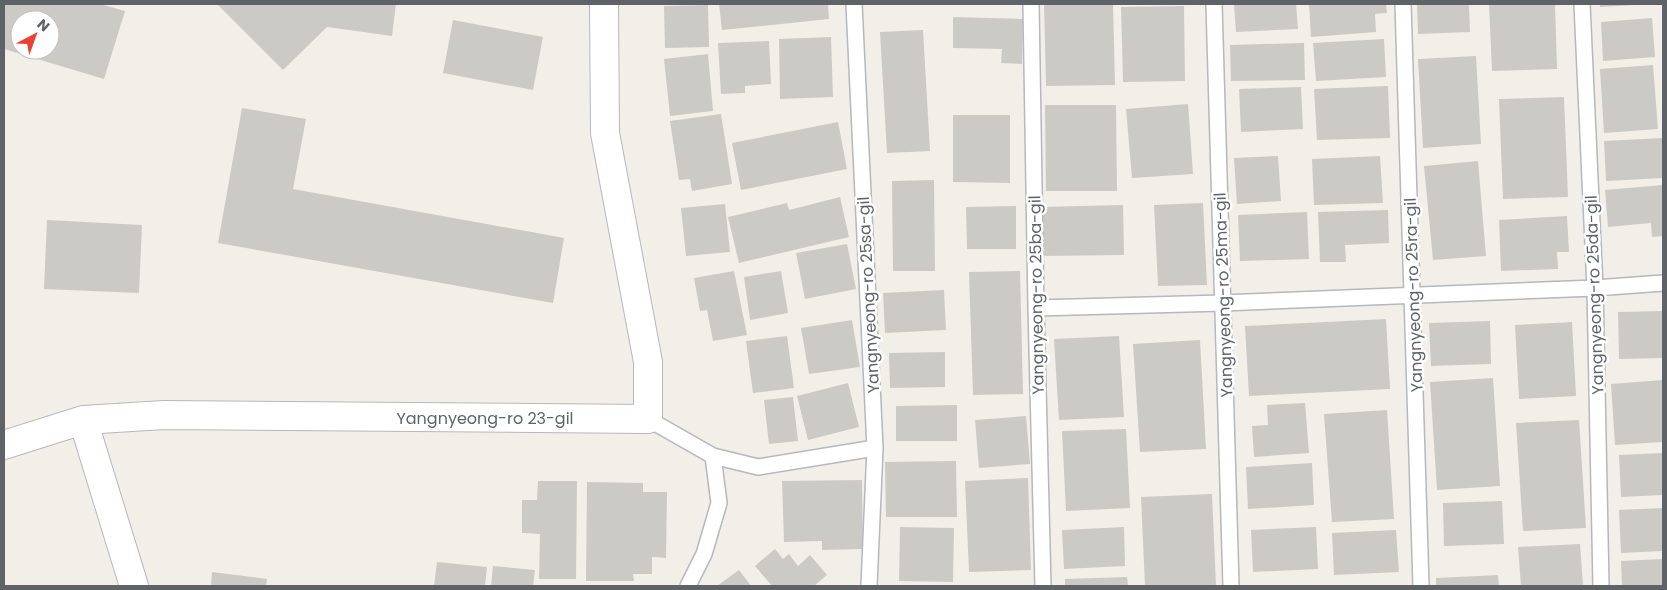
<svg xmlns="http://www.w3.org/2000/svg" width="1667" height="590" viewBox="0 0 1667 590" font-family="Poppins,sans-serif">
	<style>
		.building { fill: #cccac5; fill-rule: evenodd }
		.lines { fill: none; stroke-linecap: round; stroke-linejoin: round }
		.lane-casing { stroke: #b5b8bc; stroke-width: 18 }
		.street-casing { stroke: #b5b8bc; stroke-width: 30 }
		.lane { stroke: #fff; stroke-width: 15 }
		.street { stroke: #fff; stroke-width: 28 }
		.labels { text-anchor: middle; stroke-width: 5; stroke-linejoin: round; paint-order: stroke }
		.street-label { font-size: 16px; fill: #5f6368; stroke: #fff }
	</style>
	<rect width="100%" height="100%" fill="#f1efe8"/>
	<path class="building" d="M4,4h96l25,7 -21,68 -100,-30zM20,20h30v30h-30z
		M217,4h179l-4,32 -65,-9 -44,43z
		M719,4h109l1,15 -107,11z
		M1044,4h69l2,81 -69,1z
		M1234,4h62l2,25 -62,3z
		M1309,4h77l1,9 -12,1 1,18 -65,5z
		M1417,4h52l1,28 -52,2z
		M1489,4h66l2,65 -65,2z
		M1600,4h35v1l-35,2z
		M708,5l1,42 -44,1 -1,-42z
		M1184,6l1,75 -62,1 -2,-75z
		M953,17l70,2 -1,45 -21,-1 1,-14 -49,-1z
		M1652,18l3,39 -52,4 -2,-39z
		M453,20l90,17 -10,53 -90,-17z
		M923,30l7,121 -43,2 -7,-121z
		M831,37l2,60 -53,2 -1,-60z
		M1384,39l2,38 -70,4 -3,-38z
		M769,41l2,43 -26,2v7l-24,1 -3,-51z
		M1304,43l1,37 -74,1 -1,-36z
		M708,54l5,57 -43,5 -6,-57z
		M1476,56l5,88 -58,4 -5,-89z
		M1653,65l5,64 -54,4 -4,-64z
		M1388,86l2,52 -73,2 -3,-51z
		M1301,87l2,42 -62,3 -2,-43z
		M1564,97l4,100 -65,2 -4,-100z
		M1188,104l5,70 -61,4 -6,-69z
		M1045,105h71l1,86h-71z
		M242,108l64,11 -13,70 271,49 -11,65 -335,-60z
		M721,114l11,70 -40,7 -2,-12 -11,1 -9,-59z
		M953,115h57v68l-57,-1z
		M838,122l9,47 -106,21 -9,-47z
		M1663,138v40l-57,3 -2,-40z
		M1278,156l3,45 -44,3 -3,-46z
		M1380,156l3,47 -69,2 -2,-46z
		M1478,161l8,95 -53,4 -9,-94z
		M934,180l1,91h-42l-1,-90z
		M1663,185v51l-11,1 -1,-14 -43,4 -3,-37z
		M840,197l9,40 -110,26 -11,-46 59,-14 2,7z
		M1203,203l4,82 -49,1 -4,-81z
		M725,204l5,48 -44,4 -5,-48z
		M1123,205l1,50 -82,1 -1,-49z
		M1016,206v43h-49l-1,-42z
		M1388,210l1,33 -44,2 1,17h-26l-2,-50z
		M1307,212l2,47 -69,2 -2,-46z
		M1567,216l2,36h-12l1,17 -57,2 -2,-51z
		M47,220l95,5 -3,68 -95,-4z
		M847,244l9,45 -51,10 -9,-46z
		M734,271l13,64 -34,6 -6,-31 -7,1 -6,-33z
		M781,271l7,42 -38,7 -6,-43z
		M1020,271l3,123 -50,1 -4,-123z
		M944,290l2,40 -61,3 -2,-40z
		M1663,311v47l-44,1 -1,-47z
		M1386,319l4,70 -141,7 -4,-70z
		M852,320l8,47 -51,7 -8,-46z
		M1490,321l1,43 -60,2 -2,-43z
		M1572,322l4,74 -57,3 -4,-74z
		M787,336l7,52 -41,5 -7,-52z
		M1119,336l5,81 -65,3 -5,-81z
		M1200,340l6,109 -66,3 -7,-108z
		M945,352v35l-55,1 -1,-35z
		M1493,378l7,108 -63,4 -7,-108z
		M1663,380v62l-48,3 -4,-61z
		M848,383l11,44 -51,13 -11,-44z
		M793,397l5,44 -29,3 -5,-44z
		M1305,403l4,50 -55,4 -2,-31 16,-1 -1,-20z
		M957,405v36h-61v-35z
		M1387,410l7,109 -62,3 -8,-108z
		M1026,416l4,48 -51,4 -4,-48z
		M1579,420l7,108 -63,3 -7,-108z
		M1126,429l4,79 -64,3 -4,-80z
		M1663,453v42l-42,2 -2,-42z
		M956,461l1,56h-71l-1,-55z
		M1312,463l2,42 -66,4 -2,-42z
		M1028,478l3,92 -62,2 -4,-91z
		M862,480l1,69 -41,1v-9l-38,1 -2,-61z
		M538,481h39l-1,98h-37l1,-45 -18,-1v-33h15z
		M587,482l56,1v9h24l-1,66 -14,-1v17h-19l1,7h-48z
		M1212,494l4,92h-71l-4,-89z
		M1502,501l2,43 -60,2 -1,-43z
		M1663,508v43l-42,2 -2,-43z
		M900,527l54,1 -1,54 -54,-1z
		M1124,527l1,39 -61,3 -2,-39z
		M1316,527l2,42 -65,3 -2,-42z
		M1396,530l3,42 -65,3 -2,-42z
		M1580,544l3,42h-62l-3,-39z
		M775,549l8,10 6,-5 9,12 12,-11 17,20 -13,11h-42l-17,-20z
		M1663,559v27h-41l-1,-25z
		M437,562l50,5 -2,19h-51z
		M493,566l42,4 -2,16h-42z
		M739,570l12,16h-34z
		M212,572l55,7 -1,7h-55z
		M1498,575l1,11h-63v-8z
		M1127,577l1,9h-63v-7z"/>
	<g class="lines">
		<defs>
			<path id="lane" d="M854,4l21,444 -6,138
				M1031,4l5,304 7,278
				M1214,4l17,582
				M1403,4l18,582
				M1582,4l13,284 6,298
				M1036,308l187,-5 372,-15 68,-5
				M648,419l65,37 45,11 117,-19
				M688,586l16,-32 15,-51 -6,-47"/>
			<path id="street" d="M83,420l81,-5 484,4v-57l-43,-229 -1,-129
				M4,445l79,-25 51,166"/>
		</defs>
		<use href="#lane" class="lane-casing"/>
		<use href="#street" class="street-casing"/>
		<use href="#lane" class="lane"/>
		<use href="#street" class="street"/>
	</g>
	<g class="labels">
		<g class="street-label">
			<text transform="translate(868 295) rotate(-93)" y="6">Yangnyeong-ro 25sa-gil</text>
			<text transform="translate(1036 295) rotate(-91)" y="6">Yangnyeong-ro 25ba-gil</text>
			<text transform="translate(1223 295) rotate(-92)" y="6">Yangnyeong-ro 25ma-gil</text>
			<text transform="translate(1413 295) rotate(-92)" y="6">Yangnyeong-ro 25ra-gil</text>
			<text transform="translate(1594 295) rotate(-92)" y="6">Yangnyeong-ro 25da-gil</text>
			<text x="485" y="424">Yangnyeong-ro 23-gil</text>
		</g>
	</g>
	<rect width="1667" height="590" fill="none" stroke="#5f6368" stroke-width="10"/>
	<g transform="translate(35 35) rotate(41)"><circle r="24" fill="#ffffff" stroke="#bfc1c3"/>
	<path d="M0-4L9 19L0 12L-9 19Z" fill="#ea4335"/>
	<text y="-8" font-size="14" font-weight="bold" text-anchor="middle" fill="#5f6368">N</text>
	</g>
</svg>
